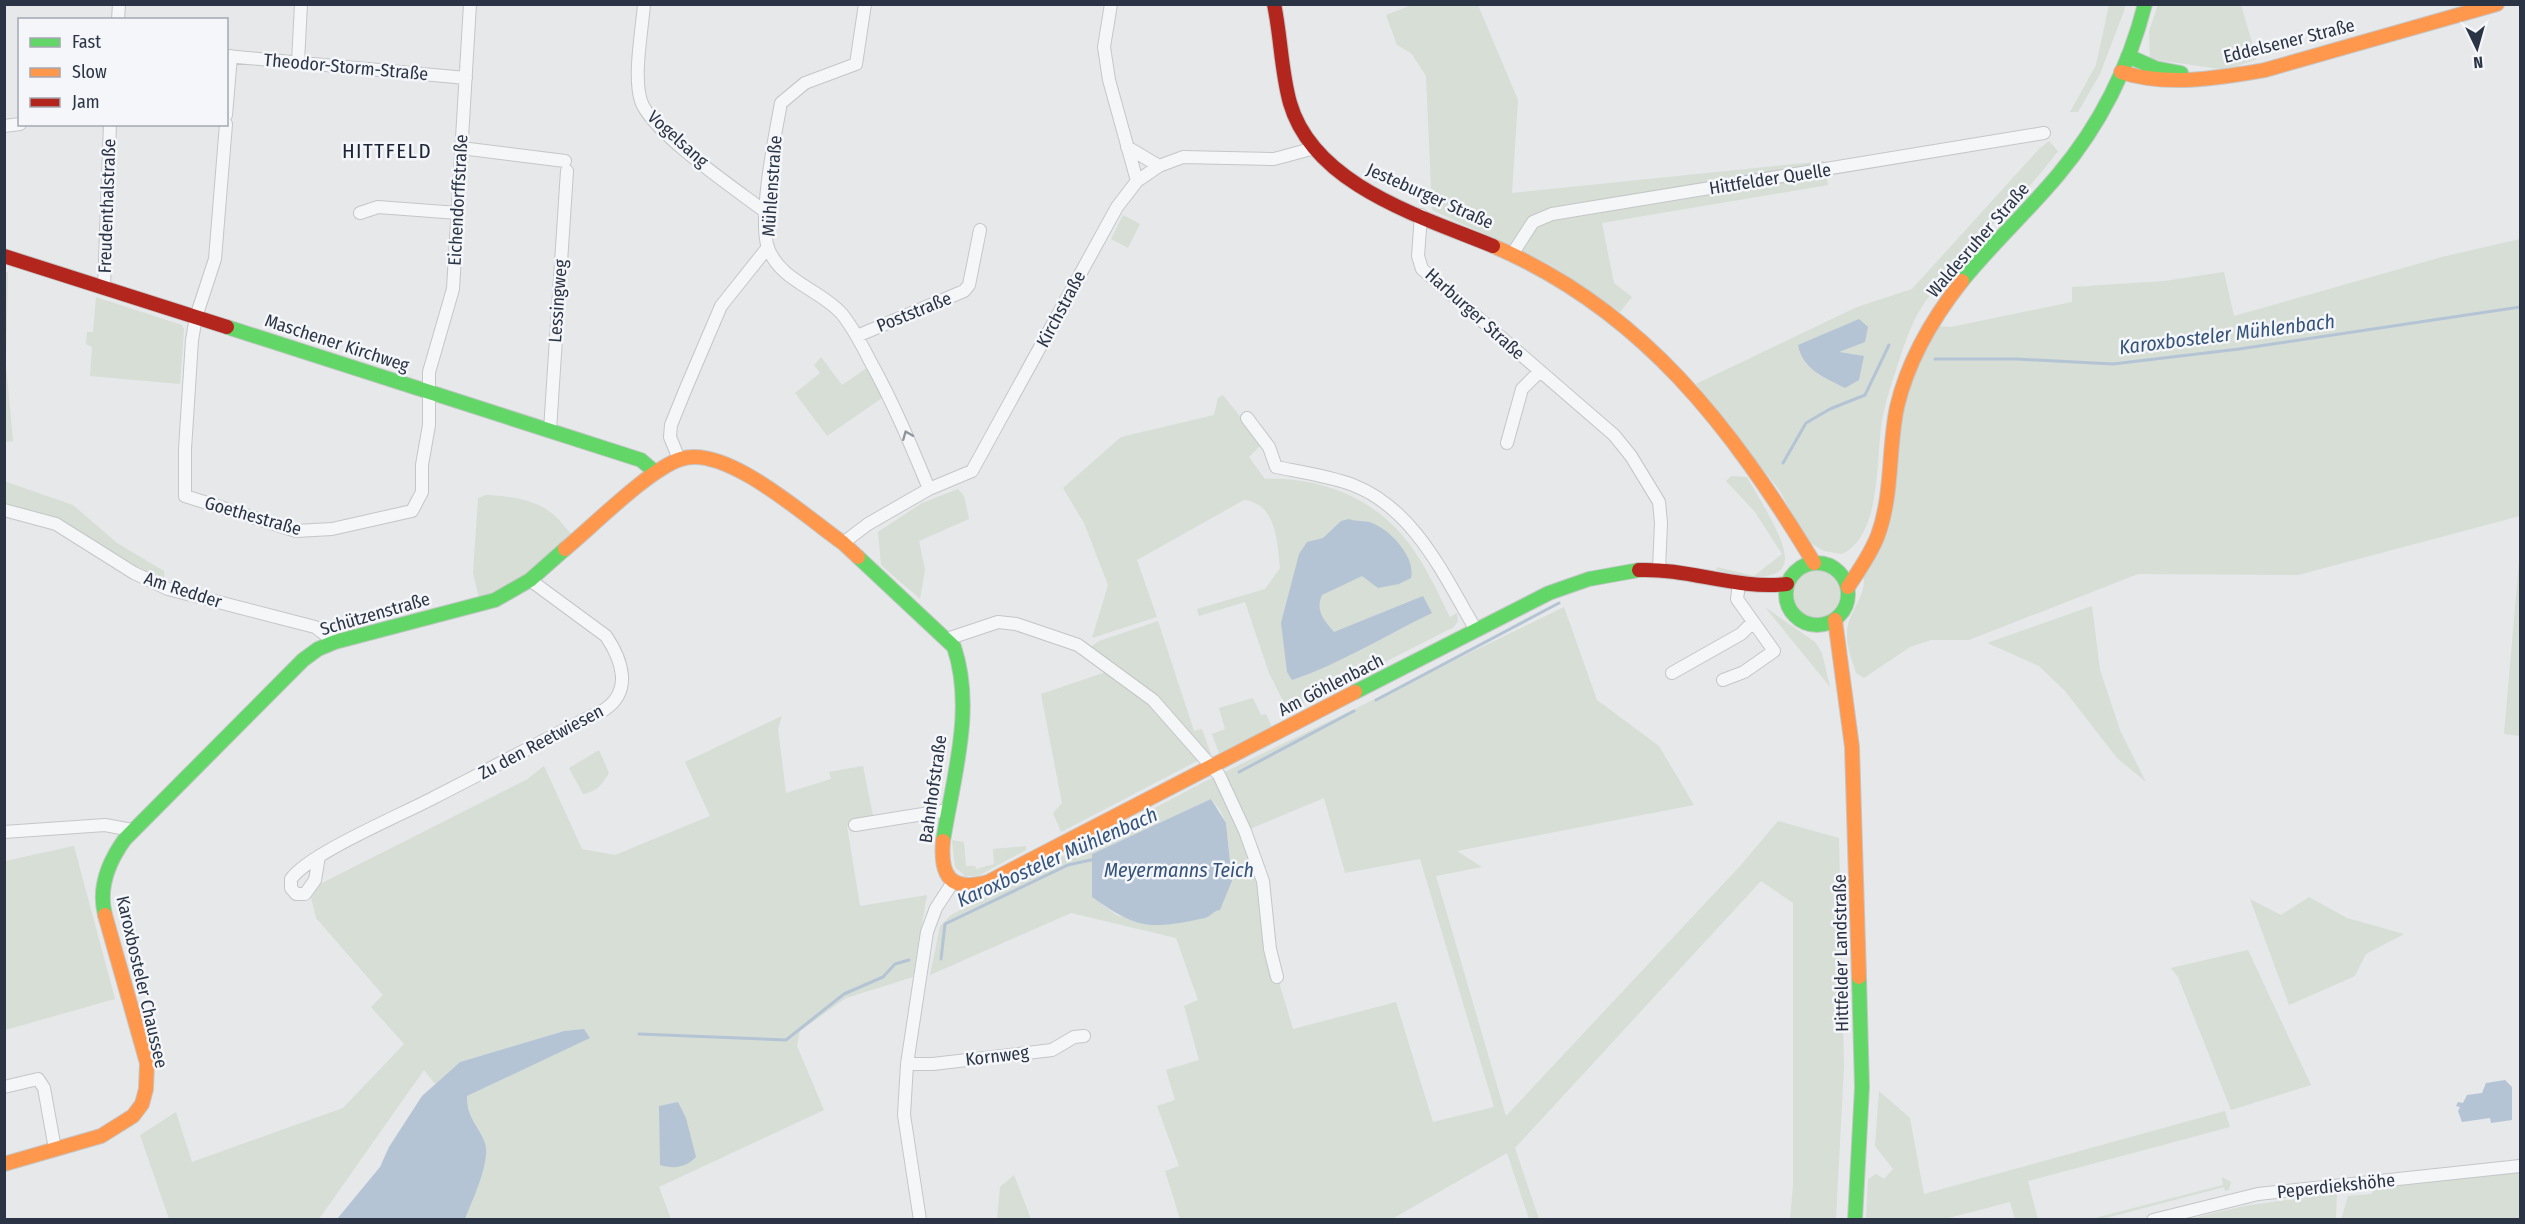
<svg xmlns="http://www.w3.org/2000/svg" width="2525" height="1224" viewBox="0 0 2525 1224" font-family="'Fira Sans Condensed',sans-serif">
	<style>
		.green { fill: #d6ded6; fill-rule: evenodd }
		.water { fill: #b4c4d5 }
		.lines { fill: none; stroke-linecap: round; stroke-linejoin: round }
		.stream { stroke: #b4c4d5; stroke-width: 3 }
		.street-casing { stroke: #c4c6c8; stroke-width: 14 }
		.fast-casing { stroke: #c4c6c8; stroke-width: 16 }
		.slow-casing { stroke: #c4c6c8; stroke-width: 16 }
		.jam-casing { stroke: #c4c6c8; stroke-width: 16 }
		.street { stroke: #f5f6f7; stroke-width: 12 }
		.fast { stroke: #63d668; stroke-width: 14 }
		.slow { stroke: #ff974d; stroke-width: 14 }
		.jam { stroke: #b3261e; stroke-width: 14 }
		.oneway { stroke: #90959e }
		.labels { text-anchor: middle; stroke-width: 5; stroke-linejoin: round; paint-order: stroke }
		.street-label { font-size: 18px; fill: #2b3445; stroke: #f4f6f9 }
		.water-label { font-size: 20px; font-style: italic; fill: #34527a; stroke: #f4f6f9 }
		.quarter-label { font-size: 21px; letter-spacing: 1.5px; fill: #1d2536; stroke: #f4f6f9 }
	</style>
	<rect width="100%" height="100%" fill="#e6e8ea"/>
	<path class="green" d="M1412,5h66l40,95 -6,93 312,-32 4,24 -226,38 12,60 18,14 -12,15 -71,-48 -117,-54 -6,-134 -15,-23 -14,-8 -11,-30z
		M2109,5h16l-1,6 -24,63 -22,38h-8l26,-47z
		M2158,5h83l16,54 -30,11 -77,-11 -1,-28z
		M2049,141l9,10c-40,55 -96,97 -135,154 -14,21 -21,47 -29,71 -5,14 -9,29 -12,44 -6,36 0,116 -40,134l-18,-3 -17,-10 -27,-50 -84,-107 161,-77 55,-18 127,-140z
		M1123,215l17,9 -12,24 -17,-9z
		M2520,239v277l-222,59 -160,-1 -169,66h-38l-21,7 -46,31 -8,-5c-4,-14 -10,-27 -9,-41 1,-21 21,-36 16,-58 42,-48 29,-96 39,-154 5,-34 19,-64 36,-94l13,1 121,-25v-15l92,-6 60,-9 10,44 208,-59z
		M4,272h4l-2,93 7,76 -8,1z
		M96,297l86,28 2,4 -4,55 -90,-8 2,-29 -6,-3 1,-12h6z
		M821,357l21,28 26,-18 17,29 -58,40 -32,-43 25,-20 -6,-8z
		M1223,395l39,49 -13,13 16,22c54,-2 108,18 142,62 18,23 30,50 43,76l7,-4 1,8 -4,6 -166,84 -19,-38 -24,-71 -46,14 -2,-7 68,-20 15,-21c-3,-26 -3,-64 -36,-68l-107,60 20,57 -65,21 16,-53 -24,-62 -21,-35 58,-51 93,-22 4,-17z
		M1731,476l16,1c32,57 79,120 -31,93l1,-3 37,9 28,-22 -27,-42 -29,-31z
		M4,481l69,24 44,38 47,28 1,12 -100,-59 -60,-20z
		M958,489l6,7 5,23 -50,22 6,29 -5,29 -39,-34 -3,-33 44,-29z
		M486,495c22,1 50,4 68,20 7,6 12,14 19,21l-66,53 -28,9 -6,-24 5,-76z
		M2520,550v186l-16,-2z
		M1794 594a23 23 0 1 1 46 0a23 23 0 1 1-46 0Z
		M2092,606l8,64 20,60 26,52 -29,-24 -52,-67 -26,-25 -52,-23z
		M1564,607l33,93 62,46 35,59 -237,46 25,16 -46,9 70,240 235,-251 37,-44 61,17 5,228 -8,153h-46l3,-34v-282l-32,-22 -246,267 24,71h-10l-22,-66 -115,66h-212l-15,-48 14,-5 -22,-60 18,-6 -9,-30 33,-10 -15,-54 14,-6 -22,-62 -105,-25 -141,62 10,-49 11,-11 251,-132zM1324,798l21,75 75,-14 74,248 -61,15 -37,-120 -103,27 -21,-70 -9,-78 -18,-50zM1211,799l9,11 6,13 6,58 -12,29 -8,1 -6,6 -33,7 -55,-8 -26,-19v-43z
		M1765,607l50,35 7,11 8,34z
		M1158,621l36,110 8,-2 9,25 -5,1 -115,-108 8,-6z
		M1106,672l36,23 59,64 -140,73 -8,-19 9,-10 -21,-109z
		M1253,698l8,17 5,-1 6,13 -53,26 -7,-19 13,-5 -6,-21z
		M782,716l-4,13 8,64 45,-14 -2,-7 34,-6 11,55 -27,5 13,80 67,-11 -14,82 -67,21 -46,33 -3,15 27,64 -165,77 12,32h-206c7,-18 26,-57 20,-76 -7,-19 -18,-25 -18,-47l122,-58 -5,-9 -20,2 -104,31 -25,22 -11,-14 -105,149h-150l-29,-84 36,-23 16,50 151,-54 61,-64 -33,-37 12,-12 -67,-77 -5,-20 9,-14 206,-104 18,-14 38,83 33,6 95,-39 -25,-54z
		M599,750l10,23c-7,12 -13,19 -26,21l-14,-26z
		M952,840l12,2 2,24h9l1,3 18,-5 -1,-15 33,-3v4l-48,26h-13l-10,-9z
		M74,846l41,153 -110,31v-169z
		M2309,897l38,21 57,16 -38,20 -11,22 -66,29 -39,-106 31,16z
		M2248,950l63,135 -80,25 -53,-133 -7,-9z
		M1879,1091l31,27 14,76 301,-83 5,16 -202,54 10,38h-23l-5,-17 -65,17h-79l2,-40 8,-5 8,5 9,-10 -18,-23z
		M2520,1172v47l-179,1 7,-24 24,-2 2,-6z
		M1014,1175l17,44 -34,1 3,-33z
		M2222,1177l9,5 -2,8 -4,1 -1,-4 -122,32h-11l132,-34z
		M2337,1193l-1,26h-147l55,-13z"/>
	<path class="water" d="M1859,319l9,8 -3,15 -26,10 25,4 -5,24 -14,8c-21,-11 -42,-18 -47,-43z
		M1349,519c8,3 16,1 23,4 19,7 44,35 39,55l-12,6 -21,4 -16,-12 -40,19c-7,16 2,25 12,37l89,-36 9,17c-46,22 -92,51 -140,67l-5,-8 -6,-49 18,-69 8,-12 16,-4 18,-17z
		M1211,799l15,24 6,58 -12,29c-8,1 -8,6 -15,8 -56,12 -68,11 -113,-21v-43z
		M584,1029l6,9 -123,58c0,23 11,28 18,47 6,19 -13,58 -20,76h-128l43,-52 9,-20 33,-51 38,-34 104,-31z
		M2505,1080l7,7v33l-21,3 -1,-5 -28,4 -4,-11 2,-4 -4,-1 2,-4 5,1 4,-8 15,-2 4,-10z
		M678,1102l8,16 10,39c-11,11 -22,12 -36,8l-1,-59z"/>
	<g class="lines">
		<path class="stream" d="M1935,359h82l96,5 126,-15 281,-42
			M1783,463l23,-40 24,-14 35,-14 24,-50
			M1376,700l183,-97
			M1239,772l115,-61
			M941,959l4,-35 123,-59 27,-6
			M639,1034l147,6 58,-46 39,-17 12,-13 14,-4"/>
		<defs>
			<path id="street" d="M644,4c-2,27 -11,72 -3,97 11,32 96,89 126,112
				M865,4l-9,60 -51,19 -24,20c-6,32 -23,116 -13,145 13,34 52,41 74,66 11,14 20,31 28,47 23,41 41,84 59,128
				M1111,4l-7,43 5,33 28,101
				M118,20l1,-16
				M226,56l240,22
				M298,62l3,-58
				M226,115l5,-59
				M226,124l-11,135 -19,58 -4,23 -7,109v47l111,35 36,-2 80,-18 10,-19v-27l7,-40v-53l24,-83 17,-285
				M4,126l16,-2
				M1127,147l32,19
				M461,148l104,13
				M360,213l18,-6 80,6
				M1421,215l-3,41 4,13 192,166 17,21 28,46 2,21 -2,46
				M1513,253l20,-31 19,-8 492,-81
				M104,287l6,-163
				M857,336l107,-45 5,-6 11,-55
				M1247,418l22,29 7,20c25,5 53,9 77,18 62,24 91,91 123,145
				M550,430l17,-259
				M1507,443l15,-54 18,-18
				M679,459l-9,-22 1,-12 15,-37 35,-82 47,-59
				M4,510l52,14 78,49 34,16 147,38 20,15
				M843,543l25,-19 61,-35 43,-18 145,-264 20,-26 22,-15 24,-9 91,2 41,-11
				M947,639l51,-17 18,2 62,21 75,55 66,75 26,56 18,50 7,68 7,28
				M1672,673l69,-39 12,-12
				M1723,680l21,-8 30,-21 -37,-52 2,-15
				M855,825l93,-15
				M4,832l101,-7 27,5
				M319,856l-4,24 -10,14h-9l-5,-6v-9c17,-25 110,-64 142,-81 57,-29 114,-60 171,-88 29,-19 18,-50 2,-74l-76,-56
				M907,1064h26l119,-14 22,-13 10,-1
				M4,1087l34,-8 6,9 11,61
				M920,1220l-16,-105 3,-51 20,-132 9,-24 17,-26
				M2153,1220l105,-26 262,-28"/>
			<path id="fast" d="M2128,56l27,12 26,5
				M1962,281c30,-37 65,-69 96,-106 42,-50 71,-108 87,-171
				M227,327l414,133 14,12
				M858,557l96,90c21,62 -1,131 -11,194
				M1786 594a31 31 0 1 1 62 0a31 31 0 1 1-62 0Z
				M1355,692l194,-99 40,-14 50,-9
				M105,915c-7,-27 4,-54 20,-76l178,-179 15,-11 17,-7 160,-42 35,-20 35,-31
				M1855,1220l7,-133 -3,-110"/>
			<path id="slow" d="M2121,72c46,15 97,6 144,-2l232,-66
				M1493,246c150,64 239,182 321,317
				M565,549c28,-23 84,-80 116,-90 45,-15 125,58 162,84l15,14
				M1848,587c11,-17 23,-33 30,-52 15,-41 10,-86 19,-128 11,-47 35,-88 65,-126
				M1835,620l17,127 7,230
				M943,841c-3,35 7,51 45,41l367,-190
				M4,1164l97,-28 32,-20 9,-12 4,-15 1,-26 -42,-148"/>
			<path id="jam" d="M1274,4c7,33 7,67 16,99 24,83 133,114 203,143
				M4,256l223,71
				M1639,570c50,-2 98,20 148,14"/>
		</defs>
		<use href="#street" class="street-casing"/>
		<use href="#fast" class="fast-casing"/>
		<use href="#slow" class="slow-casing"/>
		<use href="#jam" class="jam-casing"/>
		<use href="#street" class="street"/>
		<use href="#fast" class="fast"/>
		<use href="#slow" class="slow"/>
		<use href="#jam" class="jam"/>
	</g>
	<defs><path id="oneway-chevron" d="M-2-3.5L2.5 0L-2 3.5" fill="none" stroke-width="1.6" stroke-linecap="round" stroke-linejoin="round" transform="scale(1.5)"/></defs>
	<use class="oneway" href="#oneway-chevron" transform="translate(907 435) rotate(-112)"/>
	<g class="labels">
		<g class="street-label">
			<text transform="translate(2289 41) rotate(-14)" y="6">Eddelsener Straße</text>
			<text transform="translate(346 67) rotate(5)" y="6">Theodor-Storm-Straße</text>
			<text transform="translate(678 139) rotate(42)" y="6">Vogelsang</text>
			<text transform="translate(1770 179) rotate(-9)" y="6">Hittfelder Quelle</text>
			<text transform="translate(772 186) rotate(-86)" y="6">Mühlenstraße</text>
			<text transform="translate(1430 196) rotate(24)" y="6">Jesteburger Straße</text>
			<text transform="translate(458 200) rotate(-87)" y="6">Eichendorffstraße</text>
			<text transform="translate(107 206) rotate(-88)" y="6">Freudenthalstraße</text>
			<text transform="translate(1978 240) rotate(-49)" y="6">Waldesruher Straße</text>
			<text transform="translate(558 301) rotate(-86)" y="6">Lessingweg</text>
			<text transform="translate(1061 309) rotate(-62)" y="6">Kirchstraße</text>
			<text transform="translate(914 312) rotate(-22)" y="6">Poststraße</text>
			<text transform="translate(1475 314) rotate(42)" y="6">Harburger Straße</text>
			<text transform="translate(337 343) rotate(18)" y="6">Maschener Kirchweg</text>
			<text transform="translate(253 516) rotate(16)" y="6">Goethestraße</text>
			<text transform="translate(183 590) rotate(18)" y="6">Am Redder</text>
			<text transform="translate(375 614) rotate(-16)" y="6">Schützenstraße</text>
			<text transform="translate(1331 685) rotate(-27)" y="6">Am Göhlenbach</text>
			<text transform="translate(541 742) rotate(-28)" y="6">Zu den Reetwiesen</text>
			<text transform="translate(933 789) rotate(-82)" y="6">Bahnhofstraße</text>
			<text transform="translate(1841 953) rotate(-91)" y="6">Hittfelder Landstraße</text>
			<text transform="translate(142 982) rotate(77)" y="6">Karoxbosteler Chaussee</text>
			<text transform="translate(997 1056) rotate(-7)" y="6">Kornweg</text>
			<text transform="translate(2336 1186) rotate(-6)" y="6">Peperdiekshöhe</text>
		</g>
		<g class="water-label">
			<text transform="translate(2227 334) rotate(-7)" y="7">Karoxbosteler Mühlenbach</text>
			<text transform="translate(1057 857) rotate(-24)" y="7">Karoxbosteler Mühlenbach</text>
			<text x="1179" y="877">Meyermanns Teich</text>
		</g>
		<g class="quarter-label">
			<text x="387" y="158">HITTFELD</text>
		</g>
	</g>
	<rect width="2525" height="1224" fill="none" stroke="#2b3445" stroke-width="12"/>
	<rect x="18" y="18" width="210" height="108" fill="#f4f6f9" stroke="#a4a8b1" stroke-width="1.5"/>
	<rect x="30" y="38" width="30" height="9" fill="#63d668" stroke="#a4a8b1" stroke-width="1.5"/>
	<text x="72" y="48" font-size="18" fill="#2b3445">Fast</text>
	<rect x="30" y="68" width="30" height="9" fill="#ff974d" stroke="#a4a8b1" stroke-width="1.5"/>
	<text x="72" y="78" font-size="18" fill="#2b3445">Slow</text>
	<rect x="30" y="98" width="30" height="9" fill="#b3261e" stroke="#a4a8b1" stroke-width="1.5"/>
	<text x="72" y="108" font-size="18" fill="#2b3445">Jam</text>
	<g transform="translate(2477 48) rotate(175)" stroke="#f4f6f9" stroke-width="4.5" paint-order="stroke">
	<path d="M0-4.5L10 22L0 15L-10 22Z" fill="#2b3445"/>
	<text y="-9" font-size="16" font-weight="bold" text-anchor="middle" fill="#2b3445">N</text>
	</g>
</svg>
